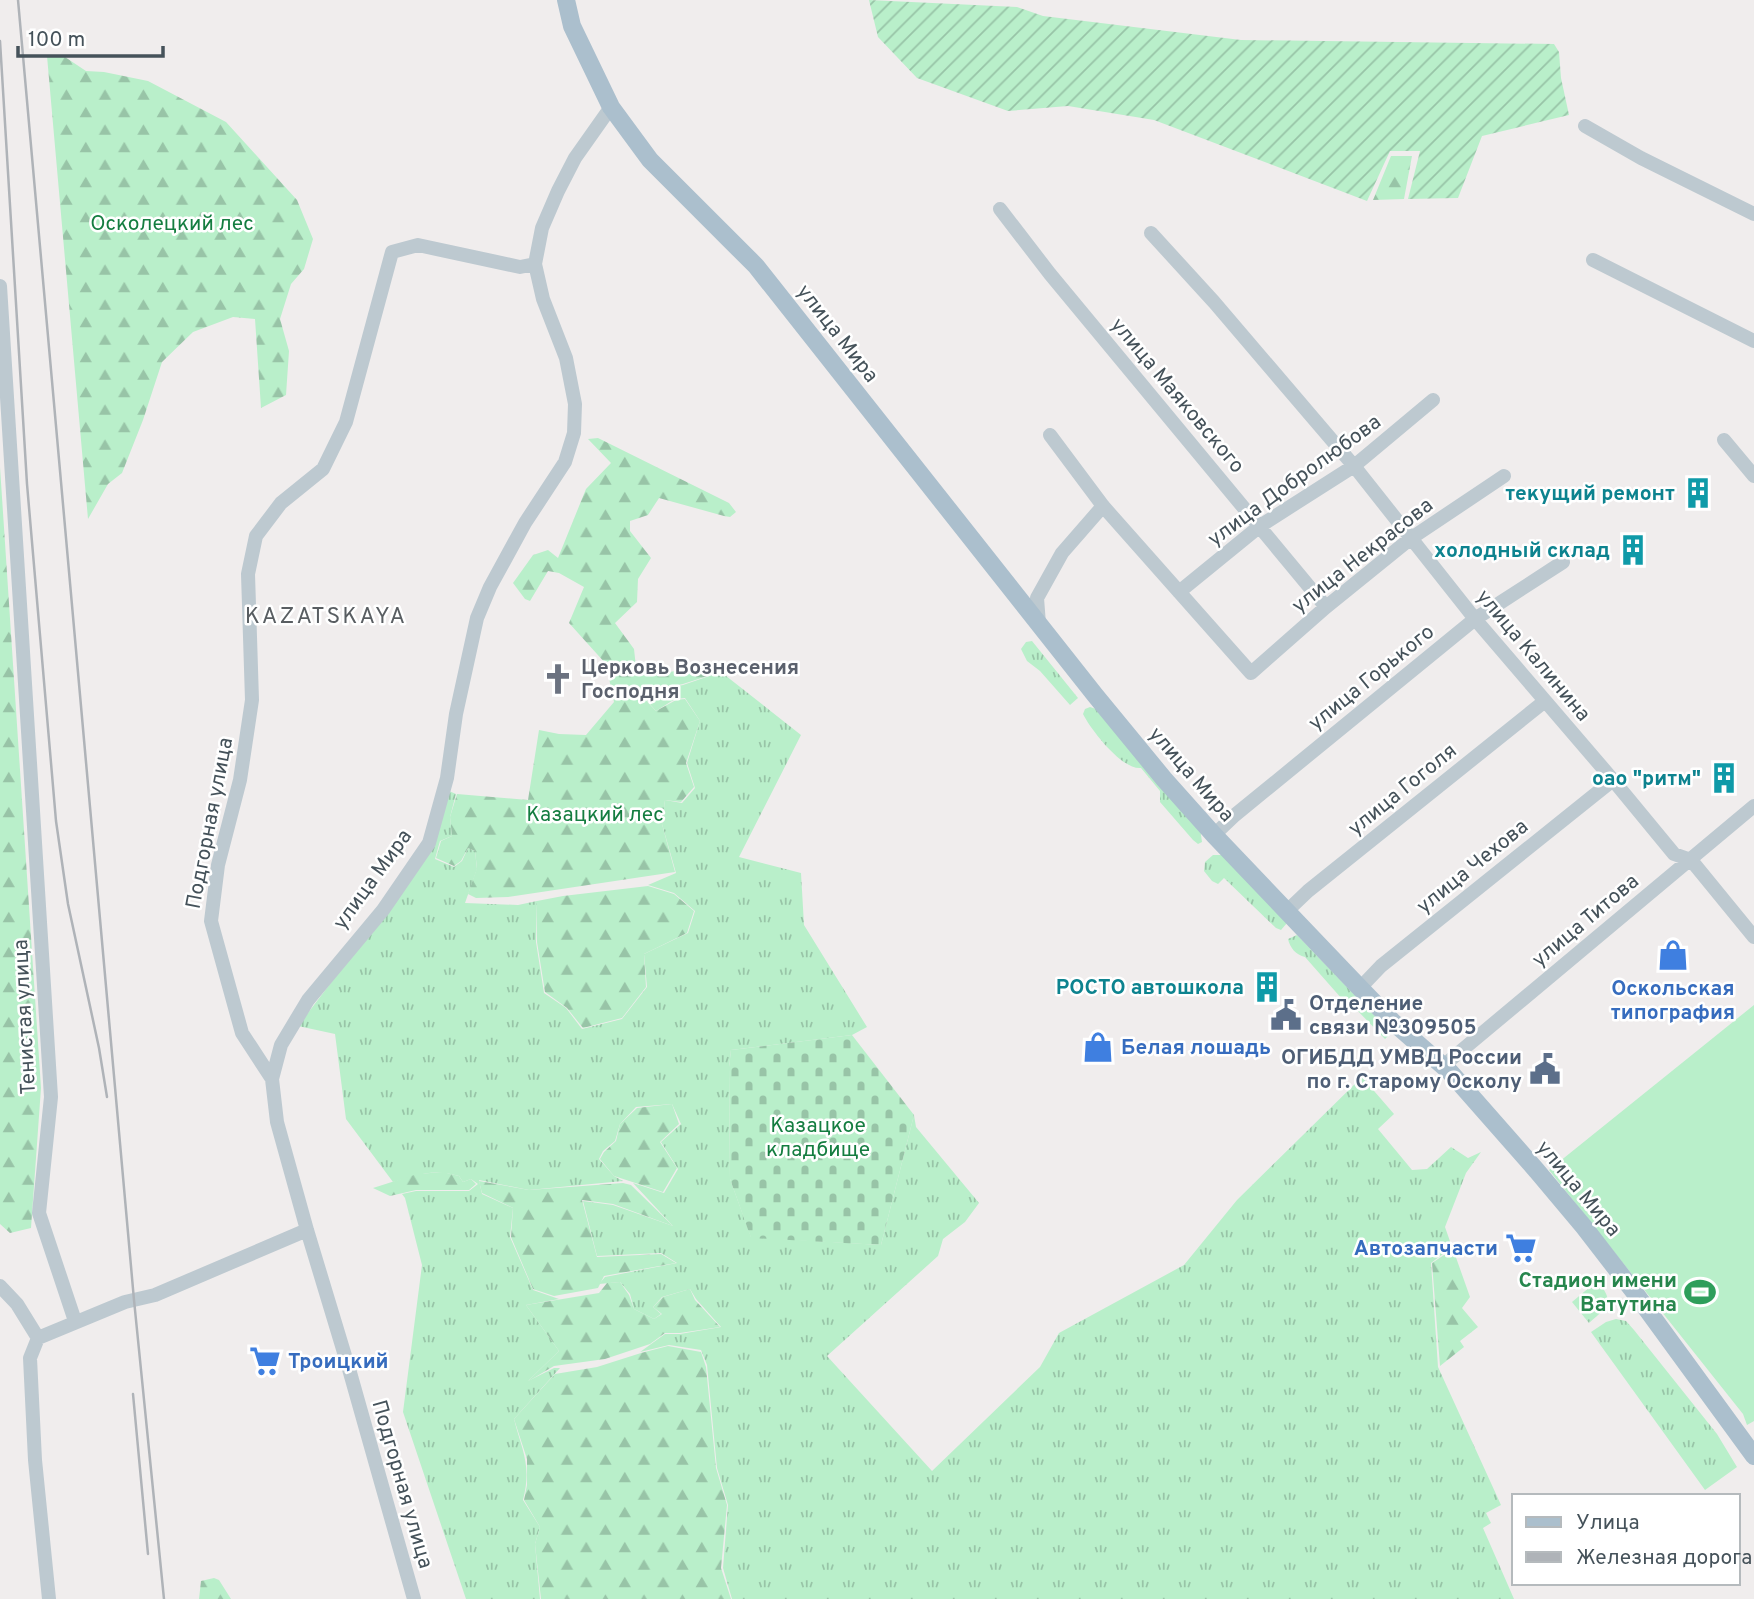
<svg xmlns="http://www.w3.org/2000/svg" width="1754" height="1599" viewBox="0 0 1754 1599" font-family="Overpass,sans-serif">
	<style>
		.grass { fill: url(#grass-tufts) }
		.forest { fill: url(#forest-firs) }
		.cemetery { fill: url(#cemetery-stones) }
		.garden { fill: url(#garden-furrows) }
		.pitch { fill: #b9efca }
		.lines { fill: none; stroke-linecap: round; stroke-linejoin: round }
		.minor { stroke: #bdc9d0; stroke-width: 14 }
		.major { stroke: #abbfcd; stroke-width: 18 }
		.rail { stroke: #afb3b8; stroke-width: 2.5 }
		.labels { text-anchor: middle; stroke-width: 5; stroke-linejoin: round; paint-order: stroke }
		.park-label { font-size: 21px; fill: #147d40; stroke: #fff }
		.street-label { font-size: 21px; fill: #45525a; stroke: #fff }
		.culture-label { font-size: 21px; font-weight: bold; fill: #0d838f; stroke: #fff; text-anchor: end }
		.worship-label { font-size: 21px; font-weight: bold; fill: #5b616d; stroke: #fff; text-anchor: start }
		.shop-label { font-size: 21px; font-weight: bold; fill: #366cbe; stroke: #fff; text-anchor: start }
		.service-label { font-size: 21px; font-weight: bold; fill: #4e5e75; stroke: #fff; text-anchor: start }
		.leisure-label { font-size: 21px; font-weight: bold; fill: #27864d; stroke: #fff; text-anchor: end }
		.neighbourhood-label { font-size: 23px; letter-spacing: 2px; fill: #595e62; stroke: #fff }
	</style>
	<defs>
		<pattern id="grass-tufts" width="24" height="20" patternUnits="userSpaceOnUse" patternTransform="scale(1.75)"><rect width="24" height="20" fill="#b9efca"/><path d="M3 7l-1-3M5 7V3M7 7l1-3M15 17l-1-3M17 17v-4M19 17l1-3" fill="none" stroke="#98c4a7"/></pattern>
		<pattern id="forest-firs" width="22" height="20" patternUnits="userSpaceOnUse" patternTransform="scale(1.75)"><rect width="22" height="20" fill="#b9efca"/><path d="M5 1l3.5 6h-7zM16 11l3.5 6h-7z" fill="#98c4a7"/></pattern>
		<pattern id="cemetery-stones" width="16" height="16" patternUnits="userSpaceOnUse" patternTransform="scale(1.75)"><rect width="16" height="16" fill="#b9efca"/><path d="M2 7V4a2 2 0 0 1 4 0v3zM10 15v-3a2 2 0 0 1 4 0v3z" fill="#98c4a7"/></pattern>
		<pattern id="garden-furrows" width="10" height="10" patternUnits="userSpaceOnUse" patternTransform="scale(1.75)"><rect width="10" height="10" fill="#b9efca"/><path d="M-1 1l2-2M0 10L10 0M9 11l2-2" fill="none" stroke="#98c4a7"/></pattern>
	</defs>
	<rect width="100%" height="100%" fill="#f0eded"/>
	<path class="grass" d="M1032,641l46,57 -8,7 -30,-34 -13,-10 -6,-12 5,-7z
		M721,672l80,63 -62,122 62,16 3,52 63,102 -15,8 -121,15 -2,17 1,112 21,58 130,8 33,-130 2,12 63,76 -14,19 -22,17 -5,17 -111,100 105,115 108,-104 19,-34 125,-68 53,-65 125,-123 32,37 -16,15 34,41 15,-1 24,-22 17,11 13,-6 -15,21 -21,54 7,20 -21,16 7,104 63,138 -15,8 5,10 -8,5 31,71h-782l-9,-31 5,-63 -11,-37 -10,-103 -6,-15 -32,-5 -29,7 25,-18h15l41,-7 -25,-28 -6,-10 -28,8 -9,10 8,7 -7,5 -20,-10 -4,-15 -10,-12 -21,2 6,-7 72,-14 -16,-10 -64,3 -14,-55 30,4 60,21 -40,-43 31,10 14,-24 -17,-27 20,-18 -9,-20 -36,3 -16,17 -5,17 -12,10 -4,8 15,17 9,5 -94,9 -50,-10 3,14 31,14 -3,29 23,53 26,9 -33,6 33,46 -31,30 26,-13h6l-46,51c8,32 18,46 9,81l17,27 -5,17 5,55h-74l-63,-187 19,-147 -17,-67 -3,-4 14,-3h53l9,-7 -7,-5 -8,3 -4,-6c-27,-8 -40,-1 -66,6l-47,-63 -11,-85 -37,-8 102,-134 49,-101 7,3 -6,23 2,19 -12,5 -5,18 19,8 8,-6 6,-13 7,3 2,18 -12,34 53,2 19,-4 -1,41 8,51 22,15 16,21 40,-10 25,-32 -3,-33 44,-21 7,-22 -21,-18 -26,-8 28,-12 -14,-49 3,-24 17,3 13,-15 -8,-25 13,-42 -15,-23 -10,1 -19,12 -15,-17 42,-9z
		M1090,707l9,3 101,118 2,14 -4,2 -5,-4 -33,-38v-11l-19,-23c-19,2 -50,-38 -58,-54l2,-5z
		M1213,855h9l65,68 -6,7 -5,-2 -52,-50 -6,6 -6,-3 -8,-10 1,-9z
		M1297,935l94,98 -6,6 -31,-32 -12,-8 -37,-42c-9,-2 -15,-9 -17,-18z
		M1597,1281c19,21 10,26 -8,42l-17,-21z
		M1616,1319l10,2 8,9 83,104 20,33 -32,23 -114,-158 15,-10z"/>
	<path class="forest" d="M47,56l18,1 21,14 18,1 44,9 78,41 71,78 16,39 -9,30 -13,15 -11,35 9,32 -3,44 -25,13 -6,-89 -22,-2 -40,15 -31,30 -19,58 -21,53 -14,11 -20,35z
		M1391,156h21l-8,43 -31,1z
		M598,438l131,65 7,9 -6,5 -6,-1 -65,-18 -11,17 -18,6v10l21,27 -13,21 -1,23 -22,21 19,26 3,27 33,-4 48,-11 2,11 -37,12 -44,9 17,18 20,-11 9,-1 15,22 -14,42 8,24 -13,15 -16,-2 -3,24 13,48 -167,25 -32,1 -8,-4 9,-26 -2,-17 -7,-3 -7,13 -7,5 -18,-8 5,-17 11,-5 -2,-19 7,-23 71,6 11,-70 20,4 27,1 28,-33 -8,-38 -37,-41 15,-36 -25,-14 -11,-2 -18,30 -5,-2 -12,-16 20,-28 15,-5 10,8 28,-69 25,-26 -23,-24z
		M0,467l41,621 -10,140 -21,5 -10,-9z
		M648,886l26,8 20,17 -7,22 -43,21 2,33 -24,31 -39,10 -16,-20 -22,-16 -8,-50v-41l26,-5z
		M672,1104l7,20 -19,18 17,26 -14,24 -49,-16 -14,-17 4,-7 12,-11 4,-17 17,-16z
		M443,1172l16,4 4,6 8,-3 5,5 -7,6h-53l-26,6 -17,-8 44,-14z
		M479,1181l50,9 94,-7 8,2 42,41 -60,-22 -31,-4 15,57 64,-3 15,9 -72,13 -6,12 -44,8 -21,-7 -22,-52 2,-29 -31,-15z
		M1453,1249l17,48 -8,11 16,19 -18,14 4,6 -24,19 -8,-103z
		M620,1282l9,13 5,14 20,10 8,-5 -9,-7 10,-10 27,-8 5,11 25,27 -40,6h-15l-15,11 -45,15 -51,7 -27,16 32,-31 -33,-46 73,-12 8,-10z
		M668,1346l33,6 5,15 10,101 11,37 -6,63 10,31h-190l-6,-55 5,-17 -16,-27 3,-15v-26l-13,-40 41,-45 42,-7 44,-14z
		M214,1578l5,2 12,19h-32l2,-18z"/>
	<path class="cemetery" d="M852,1035l62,80 -33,130 -130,-7 -21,-59 -1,-112 2,-17z"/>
	<path class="garden" d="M869,0l148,7 26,9 198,24 313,4 5,8 2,26 8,37 -87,21 -24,62 -50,1 12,-48h-30l-23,50 -213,-81 -86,-14 -60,5 -91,-33 -39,-41z"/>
	<path class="pitch" d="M1754,1005v416l-7,4 -4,-11 -194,-244z"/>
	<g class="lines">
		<path class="minor" d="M1585,126l56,32 113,56
			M1000,209l50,65 276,333
			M1151,233l63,69 140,164 121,153 138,161 61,74 17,6 63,77
			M1593,260l161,81
			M0,286l51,811 -12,116 36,108
			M1050,435l53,71 148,167 75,-66 84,-68 94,-63
			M1724,440l30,36
			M1179,592l81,-66 94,-60 79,-66
			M1039,624l-2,-26 25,-45 41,-47
			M1214,835l21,-20 240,-196 88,-57
			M1286,912l22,-21 237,-190
			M1360,988l21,-22 232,-186
			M1443,1066l311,-260
			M272,1079l9,-34 27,-45 75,-90 46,-67 18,-65 9,-64 21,-96 13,-31 35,-64 40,-61 9,-29 1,-29 -9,-46 -23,-59 -8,-35 7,-36 16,-37 17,-33 36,-51
			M0,1286l17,18 21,34
			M49,1599l-14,-139 -5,-102 8,-20 87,-36 30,-7 152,-65
			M414,1599l-65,-230 -42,-139 -30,-108 -5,-43 -30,-46 -31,-112 7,-56 22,-85 12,-80 -4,-126 8,-38 25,-33 42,-34 23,-47 46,-170 26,-7 102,22 15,-3"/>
		<path class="major" d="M566,0l6,26 39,81 39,53 106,106 339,429 69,84 50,56 146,153 33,34 57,50 87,99 47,56 51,66 119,163"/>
		<path class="rail" d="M18,0l116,1300 30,299
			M0,41l27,443 29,337 12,83 31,144 8,49
			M133,1394l15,160"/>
	</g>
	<defs>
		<symbol id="building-bare" viewBox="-9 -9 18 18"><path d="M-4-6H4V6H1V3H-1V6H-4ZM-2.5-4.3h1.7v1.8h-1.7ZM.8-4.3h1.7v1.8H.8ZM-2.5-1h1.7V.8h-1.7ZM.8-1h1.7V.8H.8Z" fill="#0f9aa8" stroke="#fff" stroke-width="2.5" paint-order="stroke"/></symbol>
		<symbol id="church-bare" viewBox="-9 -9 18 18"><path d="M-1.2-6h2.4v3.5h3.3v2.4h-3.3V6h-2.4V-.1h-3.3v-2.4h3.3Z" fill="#6b7280" stroke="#fff" stroke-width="2.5" paint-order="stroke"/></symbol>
		<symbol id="shop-bare" viewBox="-9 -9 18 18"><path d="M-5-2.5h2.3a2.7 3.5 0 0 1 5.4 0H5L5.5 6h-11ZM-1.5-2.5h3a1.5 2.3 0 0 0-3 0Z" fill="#3f7fe0" stroke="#fff" stroke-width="2.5" paint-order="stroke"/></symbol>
		<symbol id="civic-bare" viewBox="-9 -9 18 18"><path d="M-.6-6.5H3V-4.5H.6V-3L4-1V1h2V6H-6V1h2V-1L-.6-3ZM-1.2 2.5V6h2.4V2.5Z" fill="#5c6f8a" stroke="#fff" stroke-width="2.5" paint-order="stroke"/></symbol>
		<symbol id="supermarket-bare" viewBox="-9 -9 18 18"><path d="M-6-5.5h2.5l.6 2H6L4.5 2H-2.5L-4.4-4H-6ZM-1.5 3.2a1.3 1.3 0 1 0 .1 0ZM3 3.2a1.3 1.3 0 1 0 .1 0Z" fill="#3f7fe0" stroke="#fff" stroke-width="2.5" paint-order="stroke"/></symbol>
		<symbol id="stadium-bare" viewBox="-9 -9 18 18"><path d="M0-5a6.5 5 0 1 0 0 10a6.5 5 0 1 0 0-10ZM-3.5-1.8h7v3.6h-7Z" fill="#2e9e5b" stroke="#fff" stroke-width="2.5" paint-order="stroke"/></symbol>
	</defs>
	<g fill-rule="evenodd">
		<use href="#building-bare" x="1676" y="471" width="44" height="44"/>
		<use href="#building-bare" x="1611" y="528" width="44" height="44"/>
		<use href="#church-bare" x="536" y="657" width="44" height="44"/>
		<use href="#building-bare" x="1702" y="756" width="44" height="44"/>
		<use href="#shop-bare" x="1651" y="933" width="44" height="44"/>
		<use href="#building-bare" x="1245" y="965" width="44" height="44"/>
		<use href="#civic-bare" x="1264" y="993" width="44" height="44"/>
		<use href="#shop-bare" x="1076" y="1025" width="44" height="44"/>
		<use href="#civic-bare" x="1523" y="1047" width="44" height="44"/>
		<use href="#supermarket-bare" x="1499" y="1226" width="44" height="44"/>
		<use href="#stadium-bare" x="1678" y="1270" width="44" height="44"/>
		<use href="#supermarket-bare" x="243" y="1339" width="44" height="44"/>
	</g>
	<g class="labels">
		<g class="park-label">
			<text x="172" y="230">Осколецкий лес</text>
			<text x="595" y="821">Казацкий лес</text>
			<text x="818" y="1132">Казацкое<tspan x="818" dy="24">кладбище</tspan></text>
		</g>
		<g class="street-label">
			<text transform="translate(838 333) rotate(52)" y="7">улица Мира</text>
			<text transform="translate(1178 395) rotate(50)" y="7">улица Маяковского</text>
			<text transform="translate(1294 480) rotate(-36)" y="7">улица Добролюбова</text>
			<text transform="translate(1362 555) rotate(-38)" y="7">улица Некрасова</text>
			<text transform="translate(1534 655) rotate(50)" y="7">улица Калинина</text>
			<text transform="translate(1371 677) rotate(-39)" y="7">улица Горького</text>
			<text transform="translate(1192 774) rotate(49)" y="7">улица Мира</text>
			<text transform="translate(1402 789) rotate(-39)" y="7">улица Гоголя</text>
			<text transform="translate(209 823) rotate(-79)" y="7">Подгорная улица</text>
			<text transform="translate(1472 866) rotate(-39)" y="7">улица Чехова</text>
			<text transform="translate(372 879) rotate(-54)" y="7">улица Мира</text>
			<text transform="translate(1585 920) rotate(-40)" y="7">улица Титова</text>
			<text transform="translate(24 1017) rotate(-93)" y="7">Тенистая улица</text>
			<text transform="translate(1579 1188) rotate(50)" y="7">улица Мира</text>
			<text transform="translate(403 1484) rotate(74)" y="7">Подгорная улица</text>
		</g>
		<g class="culture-label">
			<text x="1675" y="500">текущий ремонт</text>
			<text x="1610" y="557">холодный склад</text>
			<text x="1701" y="785">оао "ритм"</text>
			<text x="1244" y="994">РОСТО автошкола</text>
		</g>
		<g class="worship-label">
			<text x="581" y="674">Церковь Вознесения<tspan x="581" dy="24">Господня</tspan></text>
		</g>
		<g class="shop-label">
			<text x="1673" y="995" text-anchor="middle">Оскольская<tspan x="1673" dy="24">типография</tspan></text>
			<text x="1121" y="1054">Белая лошадь</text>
			<text x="1498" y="1255" text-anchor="end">Автозапчасти</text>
			<text x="288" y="1368">Троицкий</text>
		</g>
		<g class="service-label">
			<text x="1309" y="1010">Отделение<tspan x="1309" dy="24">связи №309505</tspan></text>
			<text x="1522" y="1064" text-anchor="end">ОГИБДД УМВД России<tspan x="1522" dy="24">по г. Старому Осколу</tspan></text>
		</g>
		<g class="leisure-label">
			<text x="1677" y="1287">Стадион имени<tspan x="1677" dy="24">Ватутина</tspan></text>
		</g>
		<g class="neighbourhood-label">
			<text x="326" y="623">KAZATSKAYA</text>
		</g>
	</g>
	<rect x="1512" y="1494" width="228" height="91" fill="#ffffff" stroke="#b5babd" stroke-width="2"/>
	<rect x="1526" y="1517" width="35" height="10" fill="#abbfcd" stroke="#b5babd" stroke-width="2"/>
	<text x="1576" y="1529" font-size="21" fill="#45525a">Улица</text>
	<rect x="1526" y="1552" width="35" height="10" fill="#afb3b8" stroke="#b5babd" stroke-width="2"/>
	<text x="1576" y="1564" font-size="21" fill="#45525a">Железная дорога</text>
	<path d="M18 46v10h145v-10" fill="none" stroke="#45525a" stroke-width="3.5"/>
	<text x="28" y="46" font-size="21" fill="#45525a" stroke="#ffffff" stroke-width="5" paint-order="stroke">100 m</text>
</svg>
